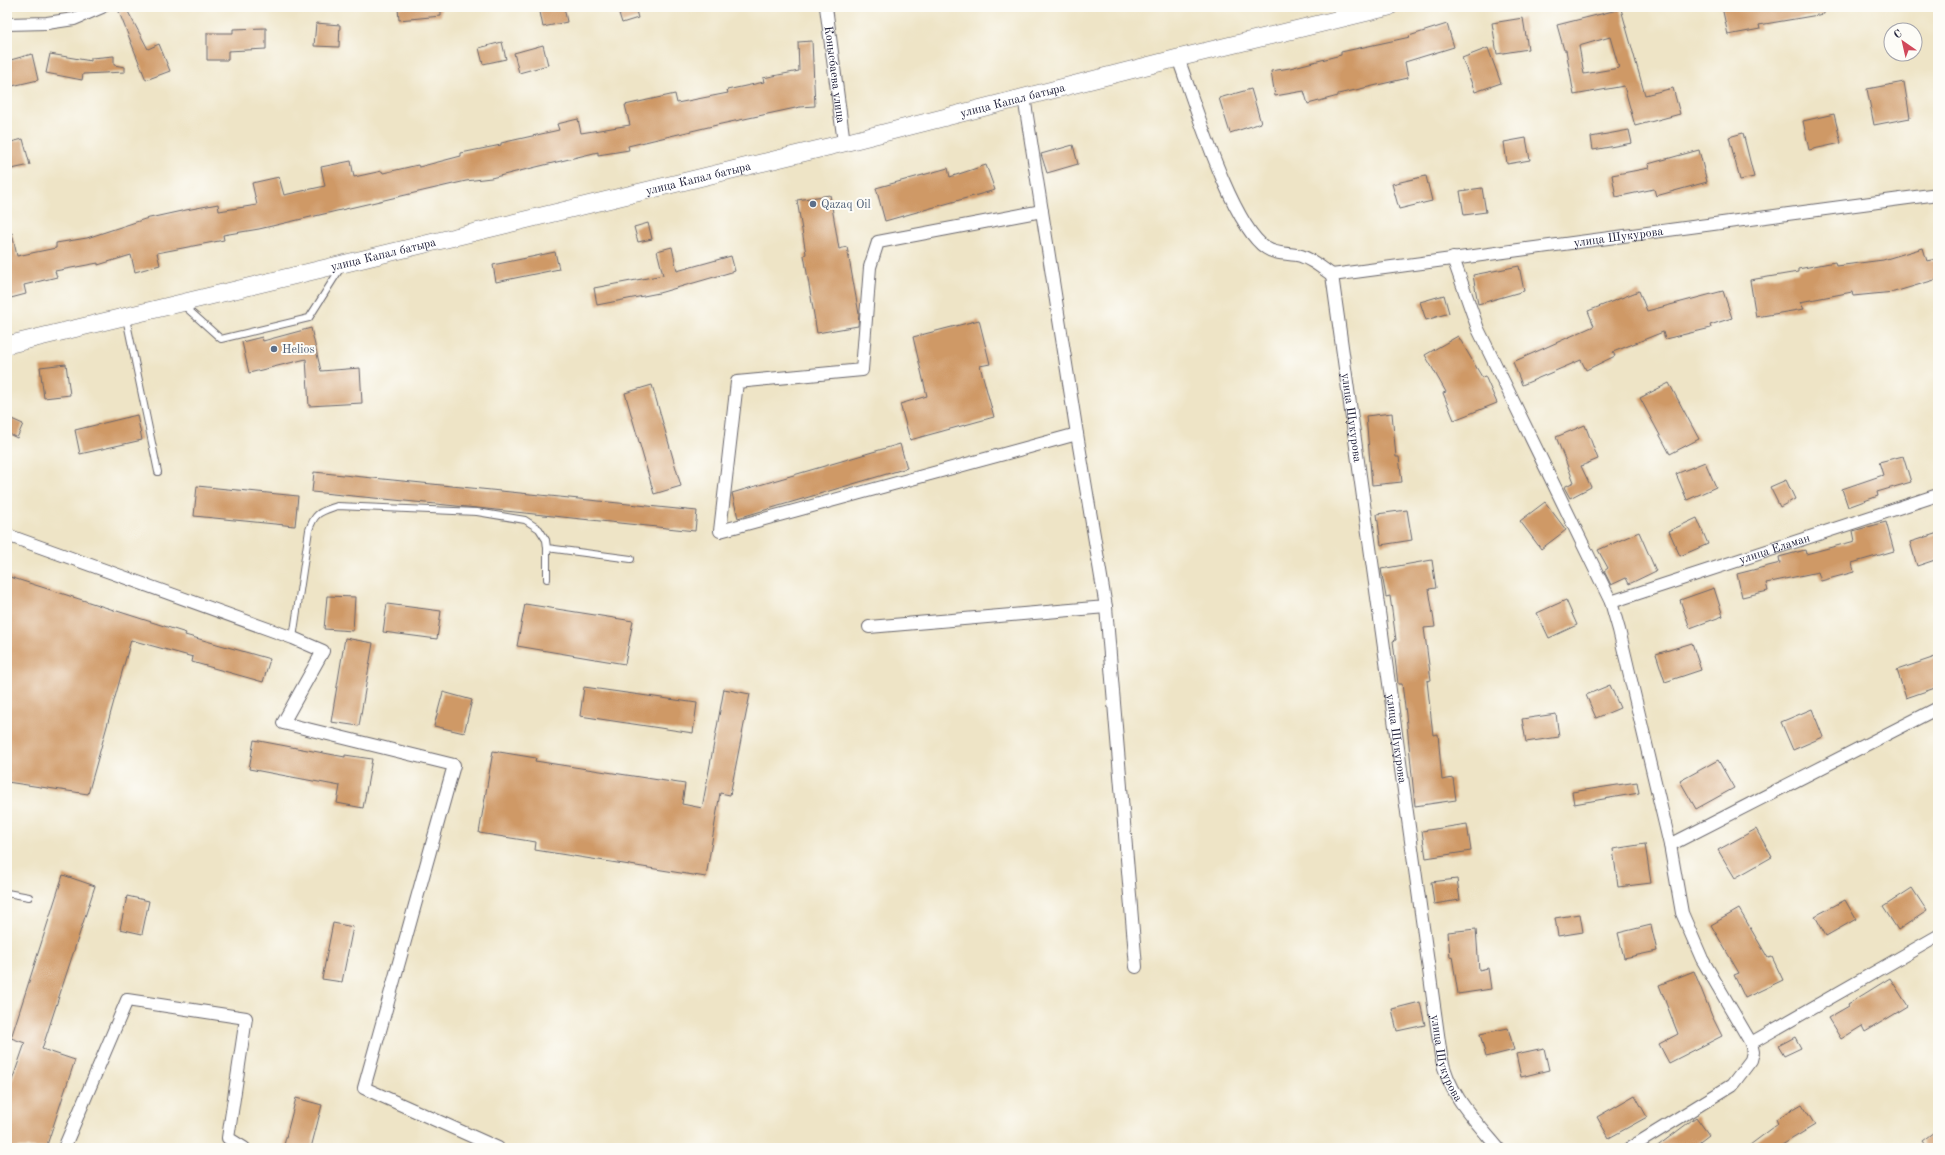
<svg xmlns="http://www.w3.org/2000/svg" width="1945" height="1155" viewBox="0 0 1945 1155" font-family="'Old Standard TT',serif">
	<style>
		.building { fill: #cf9966; fill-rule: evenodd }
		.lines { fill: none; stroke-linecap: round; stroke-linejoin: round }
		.service-casing { stroke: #69666c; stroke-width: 8 }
		.minor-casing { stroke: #69666c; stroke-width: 14 }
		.secondary-casing { stroke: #69666c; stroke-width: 18 }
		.service { stroke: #fff; stroke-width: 6 }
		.minor { stroke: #fff; stroke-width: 12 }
		.secondary { stroke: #fff; stroke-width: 17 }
		.service-dot { fill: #5c6f8a; stroke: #fdfcf7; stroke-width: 1.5 }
		.labels { text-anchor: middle; stroke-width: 4; stroke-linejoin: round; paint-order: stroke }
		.street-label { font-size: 12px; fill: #22223b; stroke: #fdfcf7 }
		.service-label { font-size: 12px; fill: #4e5e75; stroke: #fdfcf7; text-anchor: start }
	</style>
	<rect width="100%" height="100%" fill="#fdfcf7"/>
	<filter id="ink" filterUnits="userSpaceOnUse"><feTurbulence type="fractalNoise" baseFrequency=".025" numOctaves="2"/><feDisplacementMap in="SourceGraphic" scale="8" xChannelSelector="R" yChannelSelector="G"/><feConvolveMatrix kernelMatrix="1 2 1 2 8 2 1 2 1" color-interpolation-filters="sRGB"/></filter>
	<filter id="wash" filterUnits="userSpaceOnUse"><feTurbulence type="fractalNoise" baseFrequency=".012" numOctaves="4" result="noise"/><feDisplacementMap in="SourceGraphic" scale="16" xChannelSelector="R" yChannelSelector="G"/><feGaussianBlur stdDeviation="0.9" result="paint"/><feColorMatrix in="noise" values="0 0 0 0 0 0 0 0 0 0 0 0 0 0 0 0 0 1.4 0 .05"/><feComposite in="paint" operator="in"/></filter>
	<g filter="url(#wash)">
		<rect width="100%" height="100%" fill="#eee4c6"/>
		<g id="blocks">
			<path class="building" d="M410,7h31v9l-42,4 -1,-12z
				M539,7h25l3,15 -24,5z
				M617,7h18l3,11 -16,5z
				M1722,7h102v7l-65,11 1,4 -32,6z
				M126,8l22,41 11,-5 11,27 -24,9 -27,-68z
				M1621,9l24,86 28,-7 7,26 -45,12 -11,-40 -50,9 -8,-45h-2l-7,-25zM1610,37l9,31 -35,6 -5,-28z
				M1523,18l5,31 -31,5 -5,-31z
				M316,23l24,2 -1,22 -25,-1z
				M1447,24l7,23 -49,15 3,16 -70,16v2l-30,8 -4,-13 -29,5 -4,-25 19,-3 51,-13v-3l69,-15 -1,-1z
				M266,28v21l-38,2v9h-21v-27h26v-4z
				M812,41l3,65 -15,1 -79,17 -93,22 1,4 -31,5v-3l-107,26 -25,3 -207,48 -36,6 1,5 -67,13 3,12 -25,7 -4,-17 -33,10v-2l-43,8 2,6 -33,8 2,9 -19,5v-65l5,-1 5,23 39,-8v-5l31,-5 58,-19 41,-9 32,-6 1,7 38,-6 -5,-22 27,-6 5,18 41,-9 -4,-19 30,-6 3,16 28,-6 1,2 35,-8 1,2 42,-11v-3l40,-8v-2l58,-13 -2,-6 21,-5 3,14 49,-8 -5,-20 50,-11 2,9 51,-10 -1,-3 37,-8 -1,-4 36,-7 -1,-29z
				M502,42l4,17 -23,5 -4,-16z
				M543,45l5,20 -29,8 -5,-20z
				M1488,48l13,35 -26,9 -13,-34z
				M32,54l6,26 -26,6 -5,-25z
				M50,54l41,7v-3l23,-2v9l11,2v5l-42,2 -1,6 -36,-7z
				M1904,82l6,36 -36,7 -7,-36z
				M1251,89l10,34 -31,10 -11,-35z
				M1834,114l7,29 -32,7 -6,-29z
				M1629,130l3,13 -39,7 -2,-13z
				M1743,133l11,44 -14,3 -11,-43z
				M1526,138l4,22 -23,4 -3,-22z
				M23,139l7,26 -23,5v-27z
				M1073,145l5,19 -31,9 -6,-19z
				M1699,150l8,32 -51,14 -2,-7 -38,8 -4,-22 37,-7 -1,-4z
				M986,165l9,25 -110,31 -9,-33 72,-20 2,9z
				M1426,176l6,25 -33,8 -7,-25z
				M1482,188l4,24 -22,3 -4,-24z
				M830,195l9,54 8,-2 12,67 -1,12 -41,7 -13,-78 2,-1 -9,-54z
				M648,223l4,16 -14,3 -4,-15z
				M672,247l5,24 54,-15 4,15 -76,22 -62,12 -3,-17 69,-13 -6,-24z
				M1923,248l4,13 11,-2v20l-44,13 -41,4 -1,-4 -52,10 4,7 -48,8 -6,-37 48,-8v-3l37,-7 1,4 47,-6z
				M555,252l4,17 -63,13 -3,-17z
				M1519,266l5,25 -46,13 -5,-29z
				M1639,291l8,20 76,-20 9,27 -22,7 1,3 -46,11 -2,-7 -50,20 2,4 -29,14 -5,-10 -59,25 -9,-23 81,-36 -6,-15z
				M1444,295l5,18 -23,7 -6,-18z
				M979,320l11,44 -10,2 14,51 -84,23 -10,-36 27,-8 -14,-59z
				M311,328l10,43 39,-3 2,35 -53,3 -3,-47 -57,14 -7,-31 20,-5 1,4z
				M1458,336l24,41 3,-1 12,27 -43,17 -11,-27 3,-1 -21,-37z
				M66,364l4,31 -26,3 -4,-31z
				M1669,383l30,56 -29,15 -30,-56z
				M652,385l29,101 -27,8 -29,-101z
				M1392,413l4,44h3l3,25 -30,3 -6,-69z
				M137,415l5,25 -62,14 -5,-24z
				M7,417l16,7 -6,14 -10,-5z
				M1585,425l13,34 -17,7 10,21 -21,11 -6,-11 10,-5 -18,-45z
				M900,444l7,24 -169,50 -6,-25z
				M1903,456l8,26 -34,10 1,4 -30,11 -6,-18 41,-14 -4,-13z
				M1705,462l11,25 -29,13 -11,-26z
				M314,472l383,39 -2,20 -218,-23 -165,-16z
				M1786,480l9,19 -15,8 -10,-20z
				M197,486l101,10 -3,30 -101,-10z
				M1545,502l21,28 -25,19 -21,-28z
				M1407,510l5,30 -31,5 -4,-31z
				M1697,518l11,26 -28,12 -11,-25z
				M1886,522l8,29 -42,12 2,9 -33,9 -3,-9 -52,11 2,8 -26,6 -5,-23 43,-11 -1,-6 26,-7 1,4 49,-13 -2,-10z
				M1639,532l17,39 -27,13 -3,-6 -15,7 -7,-14 4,-3 -10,-18z
				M1938,533v26l-21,7 -7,-24z
				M1432,560l4,28 -7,1 6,38 -11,1 7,52 -4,1 6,54 5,-1 4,46 11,-2 3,22 -41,6 -9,-91 -4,-31h-4l-5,-43 3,-1 -6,-44 -4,1 -5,-28z
				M7,576l179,57 -1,2 85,24 -7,23 -71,-20 1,-5 -62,-17 -43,154 -81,-12z
				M1714,588l9,28 -33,12 -10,-28z
				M327,596l28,1 -2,34 -29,-2z
				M1566,600l11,25 -28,13 -12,-25z
				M387,604l54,7 -4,28 -54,-7z
				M525,604l108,17 -8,43 -108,-18z
				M345,638l28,5 -14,83 -28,-4z
				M1692,643l9,27 -36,12 -9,-28z
				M1938,656v31l-32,11 -9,-28z
				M1610,685l10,23 -24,10 -10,-23z
				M584,687l113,16 -4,30 -113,-17z
				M724,689l26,5 -20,101 -10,-2 -14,84 -171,-27 1,-8 -57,-9 14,-82 43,7 -1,3 150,23 -3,20 20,4z
				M443,692l29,8 -8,33 -30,-7z
				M1812,709l11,28 -30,13 -12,-28z
				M1556,714l3,23 -33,5 -4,-23z
				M254,740l91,17v-2l27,4 -9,49 -26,-5 3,-17 -91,-17z
				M1718,760l16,28 -38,21 -16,-28z
				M1637,782l2,11 -65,11 -2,-12z
				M1467,824l4,27 -45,7 -4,-27z
				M1756,829l16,28 -37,21 -17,-28z
				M1645,844l6,39 -33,4 -5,-38z
				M63,875l32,11 -53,163 33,11 -29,88h-39v-53l18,-52 -14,-5z
				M1457,879l3,21 -26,4 -3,-22z
				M1912,888l15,23 -29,19 -15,-23z
				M127,896l22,5 -7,33 -22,-5z
				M1845,900l11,19 -30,17 -11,-20z
				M1739,909l29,49 4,-1 11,23 -38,18 -11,-23 5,-2 -28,-48z
				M1580,914l3,18 -25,4 -3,-18z
				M333,923l20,4 -11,55 -20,-3z
				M1651,925l6,26 -33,7 -6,-25z
				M1476,929l3,41 9,-2 3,21 -33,5 -6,-38 -2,1 -2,-25z
				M1694,971l18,45 10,20 -53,27 -10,-19 19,-10 -19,-49z
				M1890,978l18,28 -43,26 -3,-6 -21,13 -13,-21 21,-12 -1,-2z
				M1420,1002l5,23 -28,6 -5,-22z
				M1508,1028l6,22 -28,7 -6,-23z
				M1795,1037l6,11 -17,8 -6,-10z
				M1544,1048l5,22 -28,7 -5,-23z
				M1635,1095l12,22 -38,21 -12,-21z
				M296,1098l26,7 -11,43h-15l-12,-3z
				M1802,1104l13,21 -38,23h-31l32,-24 -2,-5z
				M1696,1117l13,18 -17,13h-37z
				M1938,1129v19h-11l-5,-7z"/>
		</g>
	</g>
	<g filter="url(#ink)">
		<use href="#blocks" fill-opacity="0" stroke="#69666c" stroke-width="1"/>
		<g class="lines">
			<defs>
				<path id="service" d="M182,304l39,35 88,-21 31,-49
					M126,318l32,154
					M547,548l84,11
					M293,638l16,-108c6,-18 11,-18 28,-24l140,6 48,8 14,9 7,11 1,8v31
					M7,893l22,4"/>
				<g id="minor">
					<path id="s1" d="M826,7l18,136"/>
					<path d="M7,24l40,-1 27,-4 28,-12"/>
					<path d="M1178,58c16,43 53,167 88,190 10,7 24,5 35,8 12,4 21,12 31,19"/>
					<path d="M1042,211l-164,31 -8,25 -8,103 -125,12 -17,149 357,-97"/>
					<path d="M1453,258l25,71 133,273 8,28 51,215 12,68 20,46 49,84 2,9 -2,8 -19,25 -102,63"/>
					<path id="s2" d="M1332,275l109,781c8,39 32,62 57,92"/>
					<path id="s3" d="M1332,275l606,-81"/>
					<path d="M7,535l286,103 30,13 -40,72 171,42 -90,323 134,60"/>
					<path id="s4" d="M1611,602l327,-107"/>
					<path d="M1106,607l30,360"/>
					<path d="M869,627l237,-20 -29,-173 -53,-337"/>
					<path d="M1670,845l268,-137"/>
					<path d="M1751,1043l187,-107"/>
					<path d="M64,1148l63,-148 119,18 -18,120 16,10"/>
				</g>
				<g id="secondary">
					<path id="s5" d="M7,345l837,-202 334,-85 211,-51"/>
				</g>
			</defs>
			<use href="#service" class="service-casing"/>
			<use href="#minor" class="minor-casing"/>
			<use href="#secondary" class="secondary-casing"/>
			<use href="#service" class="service"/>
			<use href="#minor" class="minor"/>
			<use href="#secondary" class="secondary"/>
		</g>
	</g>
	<g class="service-dot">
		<circle cx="813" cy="204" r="4"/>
		<circle cx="274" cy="349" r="4"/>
	</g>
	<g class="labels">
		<g class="street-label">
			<text dy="4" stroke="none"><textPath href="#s1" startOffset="68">Конысбаева улица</textPath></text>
			<text dy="4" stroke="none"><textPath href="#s5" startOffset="1035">улица Капал батыра</textPath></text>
			<text dy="4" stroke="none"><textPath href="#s5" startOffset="711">улица Капал батыра</textPath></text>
			<text dy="4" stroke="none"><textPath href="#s3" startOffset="289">улица Шукурова</textPath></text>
			<text dy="4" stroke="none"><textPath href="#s5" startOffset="387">улица Капал батыра</textPath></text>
			<text dy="4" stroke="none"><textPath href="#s2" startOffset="144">улица Шукурова</textPath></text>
			<text dy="4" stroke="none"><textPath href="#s4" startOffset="172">улица Еламан</textPath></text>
			<text dy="4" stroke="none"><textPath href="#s2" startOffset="468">улица Шукурова</textPath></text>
			<text dy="4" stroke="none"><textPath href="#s2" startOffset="792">улица Шукурова</textPath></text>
		</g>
		<g class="service-label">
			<text x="821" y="208">Qazaq Oil</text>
			<text x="282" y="353">Helios</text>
		</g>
	</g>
	<rect width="1945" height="1155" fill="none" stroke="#fdfcf7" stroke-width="24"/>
	<g transform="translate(1903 42) rotate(326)"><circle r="19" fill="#fdfcf7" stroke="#a5a5ac"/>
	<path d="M0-3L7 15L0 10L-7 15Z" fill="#d1495b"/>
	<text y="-6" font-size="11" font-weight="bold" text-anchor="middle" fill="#22223b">С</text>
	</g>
</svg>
